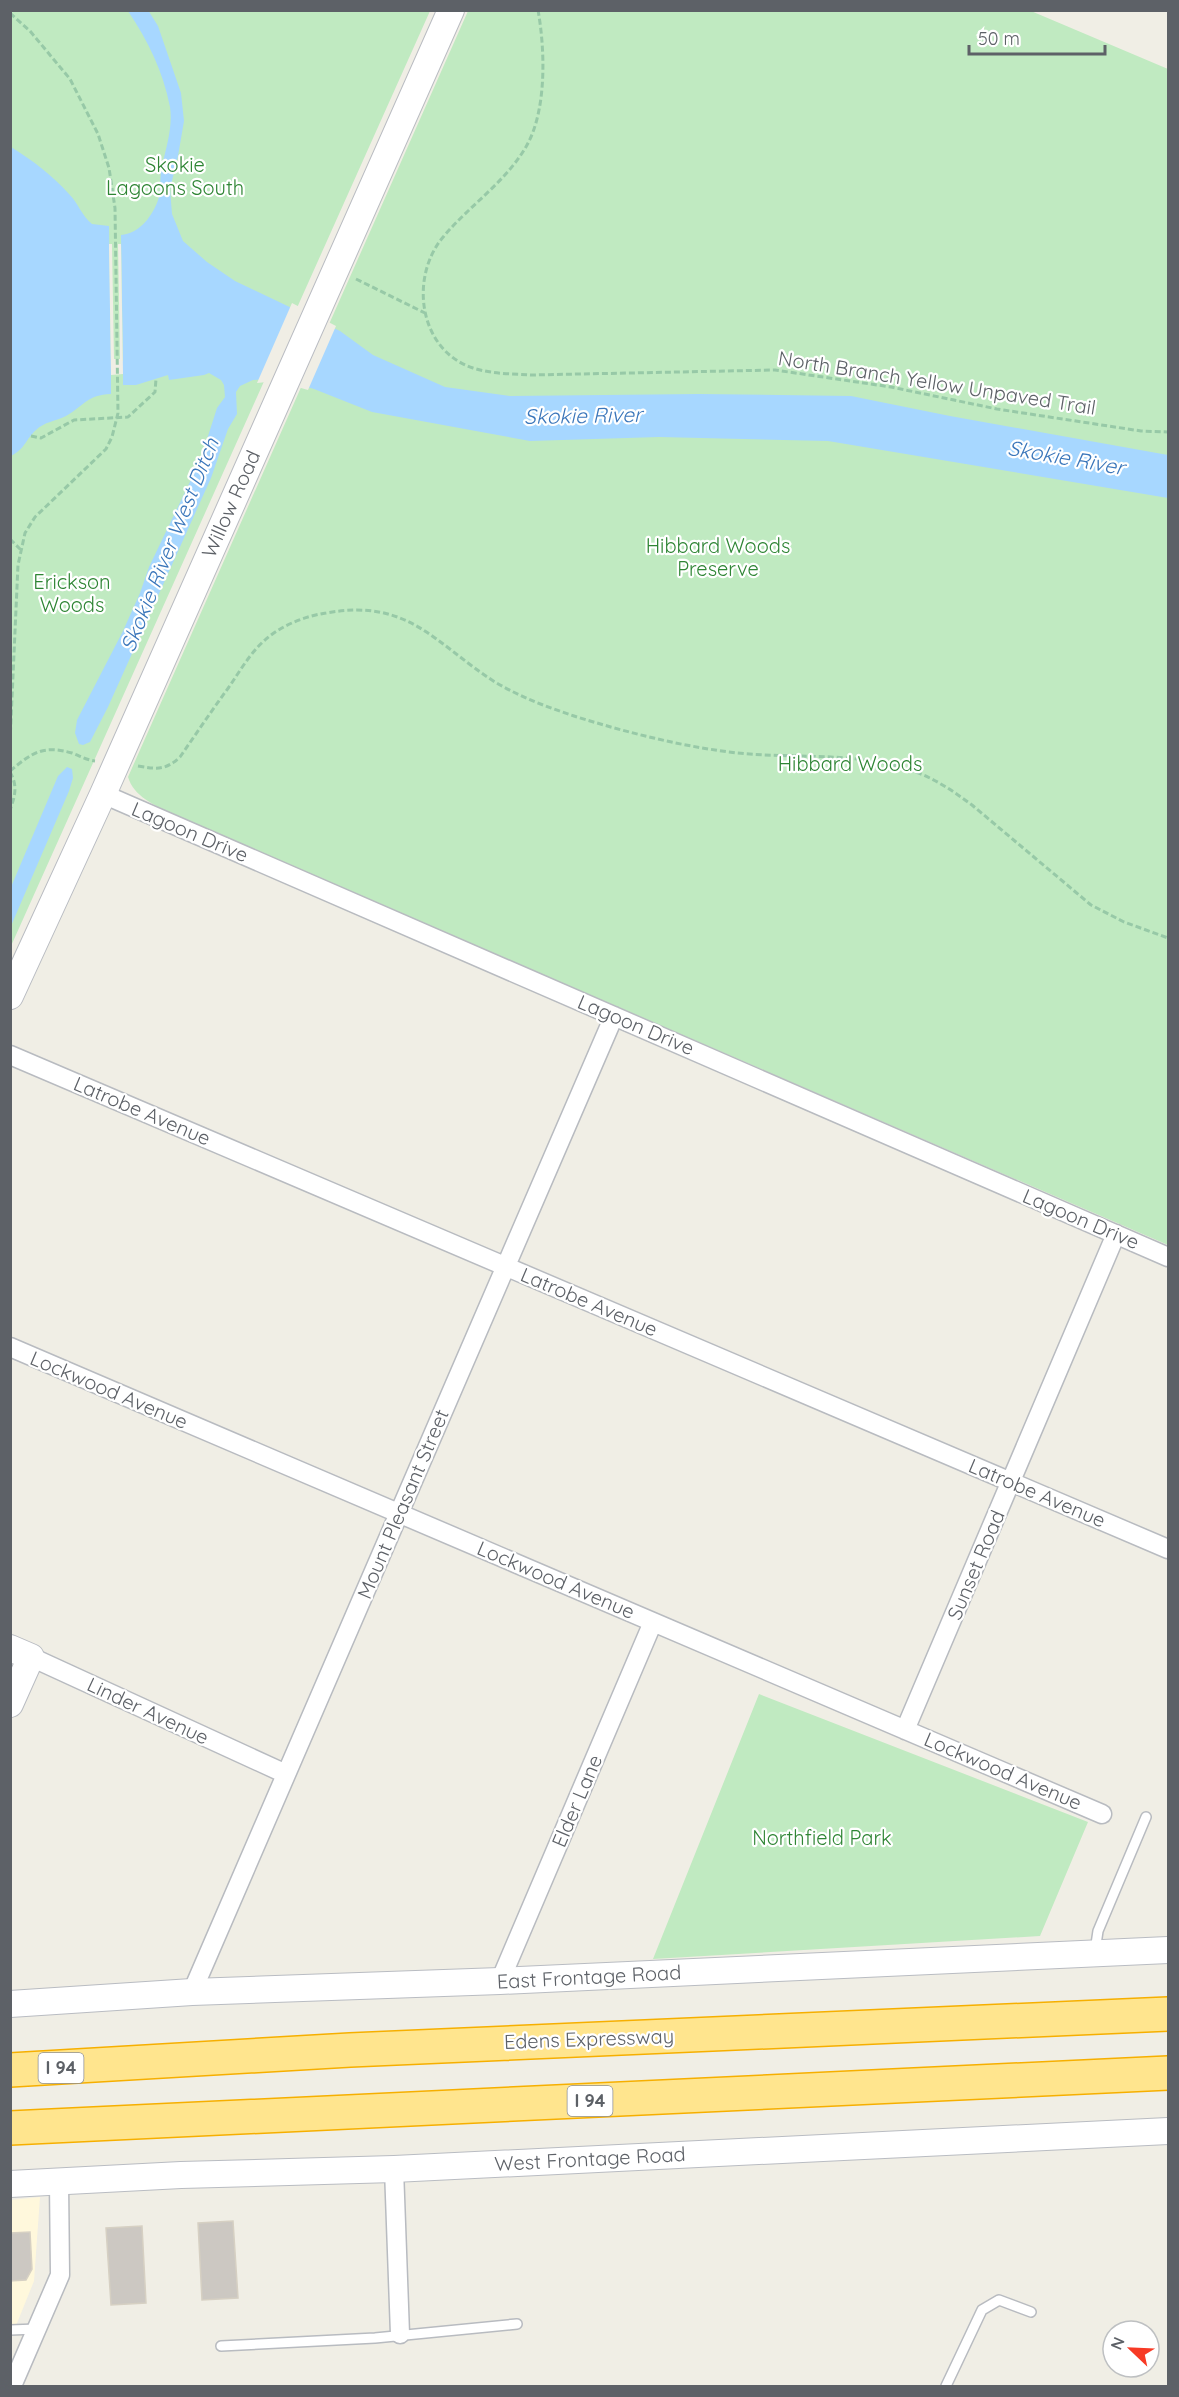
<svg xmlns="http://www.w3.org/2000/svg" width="1179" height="2397" viewBox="0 0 1179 2397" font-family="Quicksand,sans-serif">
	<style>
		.commercial { fill: #fff8dc }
		.green { fill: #c0eac1 }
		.water { fill: #a7d7ff }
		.pier { fill: #f0eee5 }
		.building { fill: #ccc8c2; stroke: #d6d0c3; stroke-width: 1.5 }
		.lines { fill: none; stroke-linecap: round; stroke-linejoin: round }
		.lane-casing { stroke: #b8bbc0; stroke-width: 12 }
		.street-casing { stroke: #b8bbc0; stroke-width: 21 }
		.secondary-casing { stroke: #b9bcc2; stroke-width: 28 }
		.highway-casing { stroke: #f6af00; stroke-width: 36 }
		.path { stroke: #97c9a7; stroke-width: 3; stroke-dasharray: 6 3; stroke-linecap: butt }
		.lane { stroke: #fff; stroke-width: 9 }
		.street { stroke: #fff; stroke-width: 18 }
		.secondary { stroke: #fff; stroke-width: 26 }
		.highway { stroke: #ffe58e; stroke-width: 33 }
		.labels { text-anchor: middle; stroke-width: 4.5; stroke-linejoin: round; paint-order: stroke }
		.shield { fill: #fff; stroke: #8e9095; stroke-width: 1.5 }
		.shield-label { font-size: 18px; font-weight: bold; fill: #5d6167 }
		.park-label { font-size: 20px; fill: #2e8534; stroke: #fff }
		.street-label { font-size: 20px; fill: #5d6167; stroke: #fff }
		.water-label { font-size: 21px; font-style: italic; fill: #3a76ba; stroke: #fff }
	</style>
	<rect width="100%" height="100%" fill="#f0eee5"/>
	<path class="commercial" d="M40,2197l-6,84 -23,57v-138z"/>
	<path class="green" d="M11,11h419l-419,935z
		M468,11h563l137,58v1176l-997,-431c-17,-10 -37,-17 -43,-37z
		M759,1694l329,128 -48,114 -387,23z"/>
	<path class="water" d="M148,10l10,16 23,67 3,28 -6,35 -8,33 2,25 11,27 24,21 28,19 105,50 33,24 72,32 65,9 189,-2 152,2 99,20 218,39v43l-340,-57 -169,-4 -129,4 -158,-29 -58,-23 -37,-11 -24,2 -13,6 -4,6 1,22 -9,15 -17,49 -103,229 -18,35 -7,3 -4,-1 -4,-11 2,-13 46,-89 17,-38 9,-26 51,-106 17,-53 8,-11 -1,-12 -3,-5 -12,-7 -5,2 -35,5 -1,-5 -32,10h-13v-15h-12v24c-24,1 -26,11 -45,22 -10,5 -22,6 -30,14 -11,10 -10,18 -25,26v-309c21,13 41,28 58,47 9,9 13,22 23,30l17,2 2,136 12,-1 -2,-126c18,-2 29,-16 36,-32 5,-11 2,-25 5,-37 4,-18 11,-39 8,-59 -7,-36 -22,-66 -42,-96z
		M67,767l5,2 1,9 -4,13 -58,135v-39l47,-111z"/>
	<path class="pier" d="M109,244h3l2,115h6l-2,-115h3l2,130 -12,1z
		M292,303l44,23 -28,64 -31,-9 -20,2z"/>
	<path class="building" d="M233,2221l5,77 -36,2 -4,-77z
		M142,2226l4,77 -35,2 -5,-77z
		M30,2232l2,37 -6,11 -16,1v-48z"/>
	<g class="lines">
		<defs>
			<path id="lane" d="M1095,1951l3,-20 48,-114
				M10,2330l27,-1
				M221,2346l154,-8 142,-14
				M946,2386l36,-76 17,-10 32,12"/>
			<path id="street" d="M103,794l1065,463
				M10,1055l1158,494
				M10,1347l1092,467
				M31,1657l255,117
				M905,1730l211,-496
				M500,1981l153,-359
				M192,1992l422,-976
				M394,2169l6,165
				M12,2386l48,-111 -1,-93"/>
			<path id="secondary" d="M10,996l93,-202 348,-784
				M10,1648l21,9 -21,47
				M10,2004l182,-12 308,-11 668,-31
				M10,2184l171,-9 213,-6 774,-38"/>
			<path id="highway" d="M10,2070l340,-20 818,-36
				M10,2128l1158,-55"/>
		</defs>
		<use href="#lane" class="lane-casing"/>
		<use href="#street" class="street-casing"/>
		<use href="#secondary" class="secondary-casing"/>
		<use href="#highway" class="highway-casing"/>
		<path class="path" d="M538,10c7,39 9,99 -11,135 -20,36 -57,60 -83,91 -35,40 -26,114 29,132 19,6 40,6 59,7l243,-5 116,17 106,22 144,22 27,1
			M10,13l20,18 40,48 28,55 11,34 6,40 3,205 -6,24 -6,12 -71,68 -10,16 -7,32 -8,177
			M356,279l69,34
			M31,436l10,2 33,-18 54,-3 27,-25 1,-13
			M10,539l10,10
			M138,766c18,3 27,5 42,-9 16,-23 32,-47 49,-70 11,-16 21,-34 36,-47 15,-14 40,-24 61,-27 83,-15 108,30 169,69 25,15 52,25 79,34 51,16 102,29 155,36 61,8 125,-2 184,19 21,7 40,20 59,34l119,100 33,17 44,16
			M10,771c23,-19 33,-26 62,-18 8,3 15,7 23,8
			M10,772c8,14 5,24 0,38"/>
		<use href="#lane" class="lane"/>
		<use href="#street" class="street"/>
		<use href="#secondary" class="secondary"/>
		<use href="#highway" class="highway"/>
	</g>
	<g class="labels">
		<g class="shield">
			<rect x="38.5" y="2053" width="45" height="30" rx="4.5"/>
			<rect x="567.5" y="2086" width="45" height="30" rx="4.5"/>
		</g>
		<g class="shield-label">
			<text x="61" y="2074">I 94</text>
			<text x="590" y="2107">I 94</text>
		</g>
		<g class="park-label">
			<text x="175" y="172">Skokie<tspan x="175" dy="23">Lagoons South</tspan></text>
			<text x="718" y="553">Hibbard Woods<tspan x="718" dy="23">Preserve</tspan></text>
			<text x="72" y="589">Erickson<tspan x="72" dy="23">Woods</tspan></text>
			<text x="850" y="771">Hibbard Woods</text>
			<text x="822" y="1845">Northfield Park</text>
		</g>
		<g class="street-label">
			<text transform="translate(937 383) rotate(9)" y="7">North Branch Yellow Unpaved Trail</text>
			<text transform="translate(231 504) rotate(-66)" y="7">Willow Road</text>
			<text transform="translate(190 832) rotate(23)" y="7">Lagoon Drive</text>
			<text transform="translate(636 1025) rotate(23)" y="7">Lagoon Drive</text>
			<text transform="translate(142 1111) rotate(23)" y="7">Latrobe Avenue</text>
			<text transform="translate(1081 1219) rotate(23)" y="7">Lagoon Drive</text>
			<text transform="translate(589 1302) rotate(23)" y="7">Latrobe Avenue</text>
			<text transform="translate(109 1390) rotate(23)" y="7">Lockwood Avenue</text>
			<text transform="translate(1037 1493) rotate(23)" y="7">Latrobe Avenue</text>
			<text transform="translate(403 1504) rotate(-67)" y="7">Mount Pleasant Street</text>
			<text transform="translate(976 1565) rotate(-67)" y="7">Sunset Road</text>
			<text transform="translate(556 1580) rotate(23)" y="7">Lockwood Avenue</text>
			<text transform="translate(148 1711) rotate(25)" y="7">Linder Avenue</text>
			<text transform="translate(1003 1771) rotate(23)" y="7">Lockwood Avenue</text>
			<text transform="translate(577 1801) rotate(-67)" y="7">Elder Lane</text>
			<text transform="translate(589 1977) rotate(-3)" y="7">East Frontage Road</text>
			<text transform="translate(589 2039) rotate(-2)" y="7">Edens Expressway</text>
			<text transform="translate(590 2159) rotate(-3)" y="7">West Frontage Road</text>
		</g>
		<g class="water-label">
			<text transform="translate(583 416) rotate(-1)" y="7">Skokie River</text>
			<text transform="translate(1066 458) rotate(10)" y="7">Skokie River</text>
			<text transform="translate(170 545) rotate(-68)" y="7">Skokie River West Ditch</text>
		</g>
	</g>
	<rect width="1179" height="2397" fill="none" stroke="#5d6167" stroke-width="24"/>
	<g transform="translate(1131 2349) rotate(293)"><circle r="28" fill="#ffffff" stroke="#bec0c2" stroke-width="1.5"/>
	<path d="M0-4.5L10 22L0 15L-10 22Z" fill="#f73a25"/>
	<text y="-9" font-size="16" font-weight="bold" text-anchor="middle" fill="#5d6167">N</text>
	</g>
	<path d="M969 45v9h136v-9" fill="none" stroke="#5d6167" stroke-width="3"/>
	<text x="978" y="45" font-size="18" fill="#5d6167" stroke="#ffffff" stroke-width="4.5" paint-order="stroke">50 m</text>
</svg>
